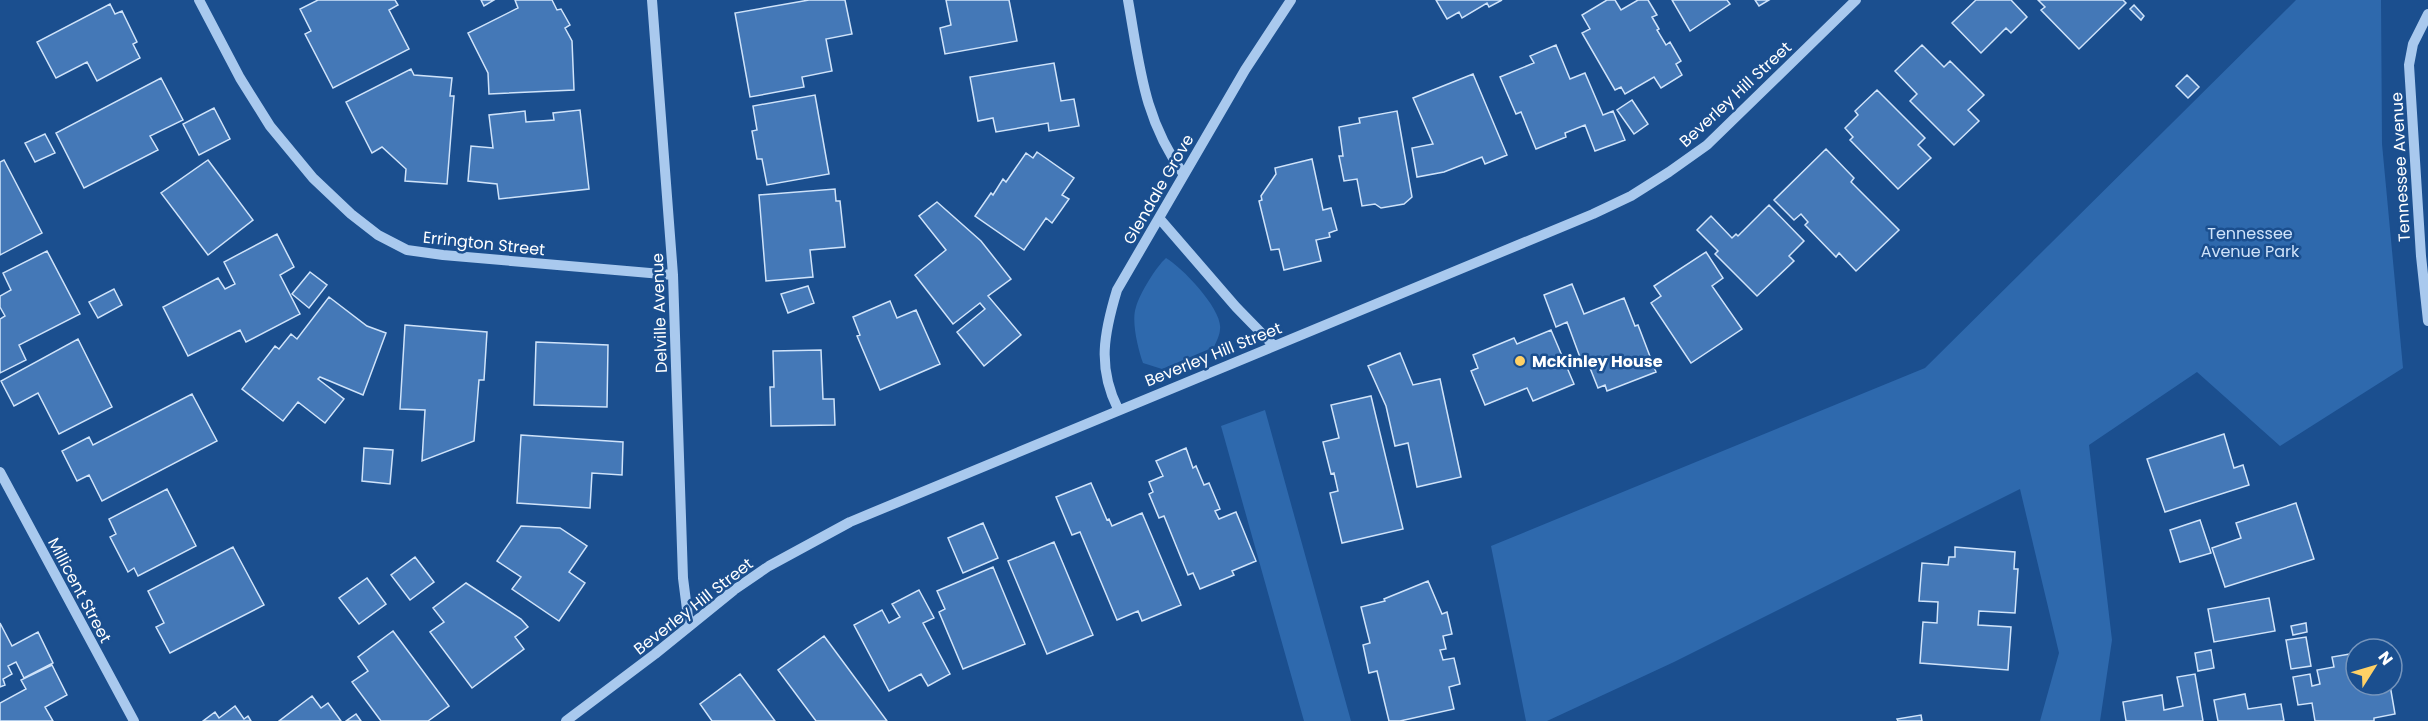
<svg xmlns="http://www.w3.org/2000/svg" width="2428" height="721" viewBox="0 0 2428 721" font-family="Poppins,sans-serif">
	<style>
		.green { fill: #2e69ad }
		.building { fill: #4478b7; stroke: #cfe3fa; stroke-width: 1.5 }
		.lines { fill: none; stroke-linecap: round; stroke-linejoin: round }
		.minor { stroke: #a9c9ee; stroke-width: 10 }
		.poi-dot { fill: #ffd166; stroke: #1b4f8f; stroke-width: 2 }
		.labels { text-anchor: middle; stroke-width: 5; stroke-linejoin: round; paint-order: stroke }
		.street-label { font-size: 16px; fill: #fff; stroke: #1b4f8f }
		.park-label { font-size: 16px; fill: #cfe3fa; stroke: #1b4f8f }
		.poi-label { font-size: 16px; font-weight: bold; fill: #fff; stroke: #1b4f8f; text-anchor: start }
	</style>
	<rect width="100%" height="100%" fill="#1b4f8f"/>
	<path class="green" d="M2296,0h85l1,144 21,224 -123,78 -83,-74 -108,73 23,195 -12,81h-60l19,-68 -39,-164 -346,173 -127,59h-21l-35,-175 434,-178z
		M1166,258c16,9 57,52 54,71 0,6 -4,13 -6,18l-52,22 -19,-6c-5,-14 -12,-42 -7,-56 4,-14 20,-40 30,-49z
		M1265,410l86,311h-47l-83,-295z"/>
	<path class="building" d="M318,0h77l3,5 -9,5 20,39 -76,39 -28,-54 6,-3 -11,-22z
		M481,0h13l-10,6z
		M515,0h37l5,10 4,-1 9,16 -5,3 7,13 2,49 -85,4 -1,-21 -20,-40 50,-25z
		M809,0h36l7,34 -26,5 6,32 -30,6 2,10 -54,10 -15,-84z
		M946,0h63l8,41 -72,13 -5,-26 11,-3z
		M1436,0h66l-13,7 -2,-4 -25,15 -3,-6 -12,7z
		M1607,0h8l6,10 17,-10h10l9,15 -5,2 7,12 -2,1 9,15 4,-3 11,19 -5,3 6,11 -21,13 -7,-11 -29,17 -4,-7 -6,3 -33,-57 8,-4 -8,-14z
		M1672,0h55l3,4 -40,27z
		M1755,0h14l-10,6z
		M1976,0h35l16,17 -16,16 -5,-5 -25,25 -29,-30z
		M2038,0h85l3,3 -47,46 -38,-39 4,-3z
		M110,4l5,10 7,-3 15,31 -4,2 7,14 -43,23 -10,-19 -31,16 -19,-36z
		M2134,5l10,11 -3,4 -11,-11z
		M1556,45l14,34 15,-6 18,42 10,-4 12,29 -30,11 -10,-26 -20,8 1,4 -30,12 -15,-37 -5,2 -16,-37 34,-14 -4,-7z
		M1922,45l22,22 6,-6 34,34 -16,15 11,11 -25,24 -44,-44 7,-7 -22,-23z
		M1054,63l7,38 13,-2 5,27 -30,5 -1,-8 -52,9 -3,-14 -15,3 -8,-44z
		M411,69l3,6 38,3 -2,18h4l-7,88 -42,-3 1,-12 -24,-22 -10,6 -26,-51z
		M1473,74l34,81 -22,9 -3,-7 -38,15 -27,5 -5,-29 21,-4 -20,-46z
		M2187,75l12,12 -11,11 -12,-12z
		M161,78l22,42 -33,16 8,14 -74,38 -28,-55z
		M1877,90l48,48 -7,7 13,13 -33,31 -48,-49 3,-3 -8,-9 13,-13 -3,-4z
		M815,95l14,79 -62,11 -5,-26h-5l-5,-28 5,-1 -4,-24z
		M1632,100l16,24 -14,10 -17,-24z
		M214,108l16,31 -31,16 -16,-31z
		M580,110l9,79 -90,10 -2,-15 -29,-3 3,-35 22,2 -4,-33 36,-4 1,11 28,-2 -1,-7z
		M1397,111l15,86 -8,7 -23,4 -6,-4 -13,2 -5,-27 -13,2 -5,-25h4l-4,-29 21,-4 -1,-5z
		M45,134l10,19 -20,9 -10,-19z
		M1826,149l28,29 -3,4 48,48 -43,41 -17,-18 -3,4 -31,-32 3,-3 -7,-8 -7,6 -20,-20z
		M1037,152l37,26 -12,17 7,4 -17,24 -6,-5 -22,32 -49,-34 16,-23 2,2 10,-16 3,3 20,-29 7,5z
		M1312,159l11,51 8,-2 6,22 -8,3 1,4 -14,3 5,21 -37,9 -5,-21 -8,1 -12,-49 3,-1 -1,-4 15,-22 -1,-6z
		M4,160l38,73 -42,22v-93z
		M208,160l45,60 -45,35 -47,-62z
		M835,189l1,12h4l5,46 -35,3 3,27 -47,4 -7,-86z
		M937,202l44,39 30,38 -23,17 33,39 -37,31 -27,-34 28,-23 -5,-6 -27,21 -38,-49 31,-25 -27,-34z
		M1769,205l35,36 -15,15 5,5 -37,35 -42,-42 3,-3 -21,-21 14,-14 21,22 4,-4 2,2z
		M277,234l17,33 -14,8 20,39 -54,28 -6,-12 -52,26 -25,-49 55,-29 7,11 10,-5 -11,-22z
		M47,251l33,63 -61,31 7,15 -26,13v-54l5,-3 -5,-9v-11l11,-6 -8,-17z
		M1706,252l17,26 -11,8 30,43 -51,34 -40,-60 10,-7 -7,-10z
		M310,272l17,13 -18,23 -17,-14z
		M1572,284l12,30 40,-16 11,28 3,-1 18,47 -49,19 -2,-6 -7,3 -12,-30 -5,2 -14,-38 -11,5 -12,-32z
		M808,286l6,17 -26,10 -7,-19z
		M114,289l8,16 -24,13 -9,-16z
		M329,297l38,29 19,7 -23,62 -43,-18 -2,2 26,20 -19,24 -27,-21 -15,19 -41,-32 33,-43 4,3 12,-15 6,5z
		M890,301l7,17 19,-8 24,54 -60,26 -23,-54 3,-1 -7,-18z
		M405,325l82,7 -3,48h-5l-5,61 -52,20 3,-51 -25,-1z
		M1551,330l23,54 -41,17 -6,-13 -42,17 -14,-34 7,-3 -5,-13 41,-17 3,6z
		M78,339l34,68 -53,27 -21,-41 -24,13 -13,-25z
		M536,342l72,3 -1,62 -73,-2z
		M821,350l2,49h11l1,26 -64,1 -1,-39h4l-1,-36z
		M1400,353l13,32 27,-6 21,98 -44,10 -9,-44 -13,3 -9,-40 -18,-40z
		M192,394l25,47 -115,60 -13,-26 -12,6 -15,-30 27,-14 4,8z
		M1371,396l32,133 -61,14 -12,-50 8,-2 -4,-18 -3,1 -8,-32 16,-4 -8,-33z
		M2224,434l10,34 9,-3 6,20 -84,27 -18,-53z
		M521,435l102,7 -1,33 -30,-2 -2,35 -73,-5z
		M364,448l29,2 -3,34 -28,-3z
		M1186,448l7,20 3,-2 8,19 5,-2 11,26 -5,2 4,8 17,-7 20,49 -24,10 2,4 -34,14 -7,-16 -5,2 -24,-59 -5,2 -10,-24 4,-2 -4,-10 14,-6 -7,-15z
		M1091,483l16,37 2,-1 3,7 30,-13 39,92 -39,16 -4,-10 -21,9 -37,-88 -8,3 -16,-38z
		M167,489l29,57 -58,30 -4,-8 -6,4 -18,-35 6,-3 -7,-15z
		M2296,503l18,56 -89,28 -13,-39 29,-10 -5,-15z
		M2200,520l11,33 -31,9 -10,-32z
		M983,523l15,35 -35,15 -15,-35z
		M521,526l39,2 27,18 -18,26 16,11 -26,38 -47,-32 9,-12 -24,-16z
		M1054,542l39,93 -46,19 -39,-93z
		M233,547l31,58 -94,48 -14,-26 8,-4 -16,-32z
		M1955,547l60,5 -1,17h4l-3,44 -36,-2 -1,14 33,2 -3,43 -88,-7 3,-41 14,1 1,-21 -19,-1 3,-38 26,2 1,-8h6z
		M415,557l19,25 -24,18 -19,-25z
		M993,567l32,77 -62,25 -24,-57 6,-3 -8,-18z
		M367,578l19,26 -27,20 -20,-26z
		M1428,581l14,33 5,-2 5,22 -9,2 3,13 -6,1 3,10 11,-2 6,26 -11,3 5,22 -54,12h-11l-12,-50 -8,2 -6,-28 7,-2 -9,-36 24,-6 -1,-2z
		M466,583l55,36 7,8 -13,10 9,12 -52,39 -42,-56 14,-10 -11,-14z
		M919,590l15,28 -11,5 27,51 -22,12 -7,-12 -32,17 -35,-66 28,-15 7,13 11,-6 -8,-13z
		M2269,598l6,33 -61,11 -6,-33z
		M0,623l12,23 26,-14 15,31 -29,15 -8,-16 -8,4 4,8 -9,5 2,6 -5,2z
		M2306,623l1,9 -14,3 -2,-9z
		M393,631l56,75 -21,15h-47l-29,-39 16,-11 -10,-14z
		M824,636l63,85h-71l-38,-51z
		M2306,637l5,29 -20,3 -5,-29z
		M2211,650l3,18 -16,3 -3,-18z
		M2356,653v32h34l5,29 -21,4v3h-59l-3,-18 -14,2 -5,-28 17,-3 2,12 8,-2 -3,-14 17,-3 -2,-10z
		M52,665l15,30 -22,12 8,14h-53v-18l26,-14 -5,-9z
		M740,674l35,47h-63l-12,-17z
		M2195,674l8,47h-77l-3,-19 39,-7 2,15 19,-4 -6,-29z
		M2245,694l3,15 33,-5 3,17h-66l-4,-21z
		M312,696l9,12 7,-5 13,18h-62z
		M235,706l9,13 4,-3 3,5h-48l12,-9 4,6z
		M356,714l5,7h-15z
		M1921,715l1,6h-24l-1,-2z"/>
	<g class="lines">
		<path class="minor" d="M199,0l41,78 30,48 43,52 38,36 27,21 29,15 36,5 230,20
			M652,0l21,275 10,303 6,47
			M1128,0c12,67 15,118 56,175
			M2428,14l-15,30 -4,21 12,191 7,65
			M1159,218l77,89 38,39
			M1118,409c-21,-42 -14,-76 -1,-119l128,-220 46,-70
			M0,472l134,249
			M566,721l89,-67 79,-64 35,-24 81,-44 743,-308 38,-18 38,-24 38,-27 149,-145"/>
	</g>
	<circle class="poi-dot" cx="1520" cy="361" r="6"/>
	<g class="labels">
		<g class="street-label">
			<text transform="translate(1735 94) rotate(-43)" y="6">Beverley Hill Street</text>
			<text transform="translate(2400 167) rotate(-93)" y="6">Tennessee Avenue</text>
			<text transform="translate(1158 189) rotate(-60)" y="6">Glendale Grove</text>
			<text transform="translate(484 243) rotate(6)" y="6">Errington Street</text>
			<text transform="translate(659 313) rotate(-92)" y="6">Delville Avenue</text>
			<text transform="translate(1213 354) rotate(-22)" y="6">Beverley Hill Street</text>
			<text transform="translate(80 590) rotate(62)" y="6">Millicent Street</text>
			<text transform="translate(693 606) rotate(-38)" y="6">Beverley Hill Street</text>
		</g>
		<g class="park-label">
			<text x="2250" y="239">Tennessee<tspan x="2250" dy="18">Avenue Park</tspan></text>
		</g>
		<g class="poi-label">
			<text x="1532" y="367">McKinley House</text>
		</g>
	</g>
	<g transform="translate(2374 667) rotate(53)"><circle r="28" fill="#1b4f8f" stroke="#7695bc" stroke-width="1.5"/>
	<path d="M0-4.5L10 22L0 15L-10 22Z" fill="#ffd166"/>
	<text y="-9" font-size="16" font-weight="bold" text-anchor="middle" fill="#ffffff">N</text>
	</g>
</svg>
